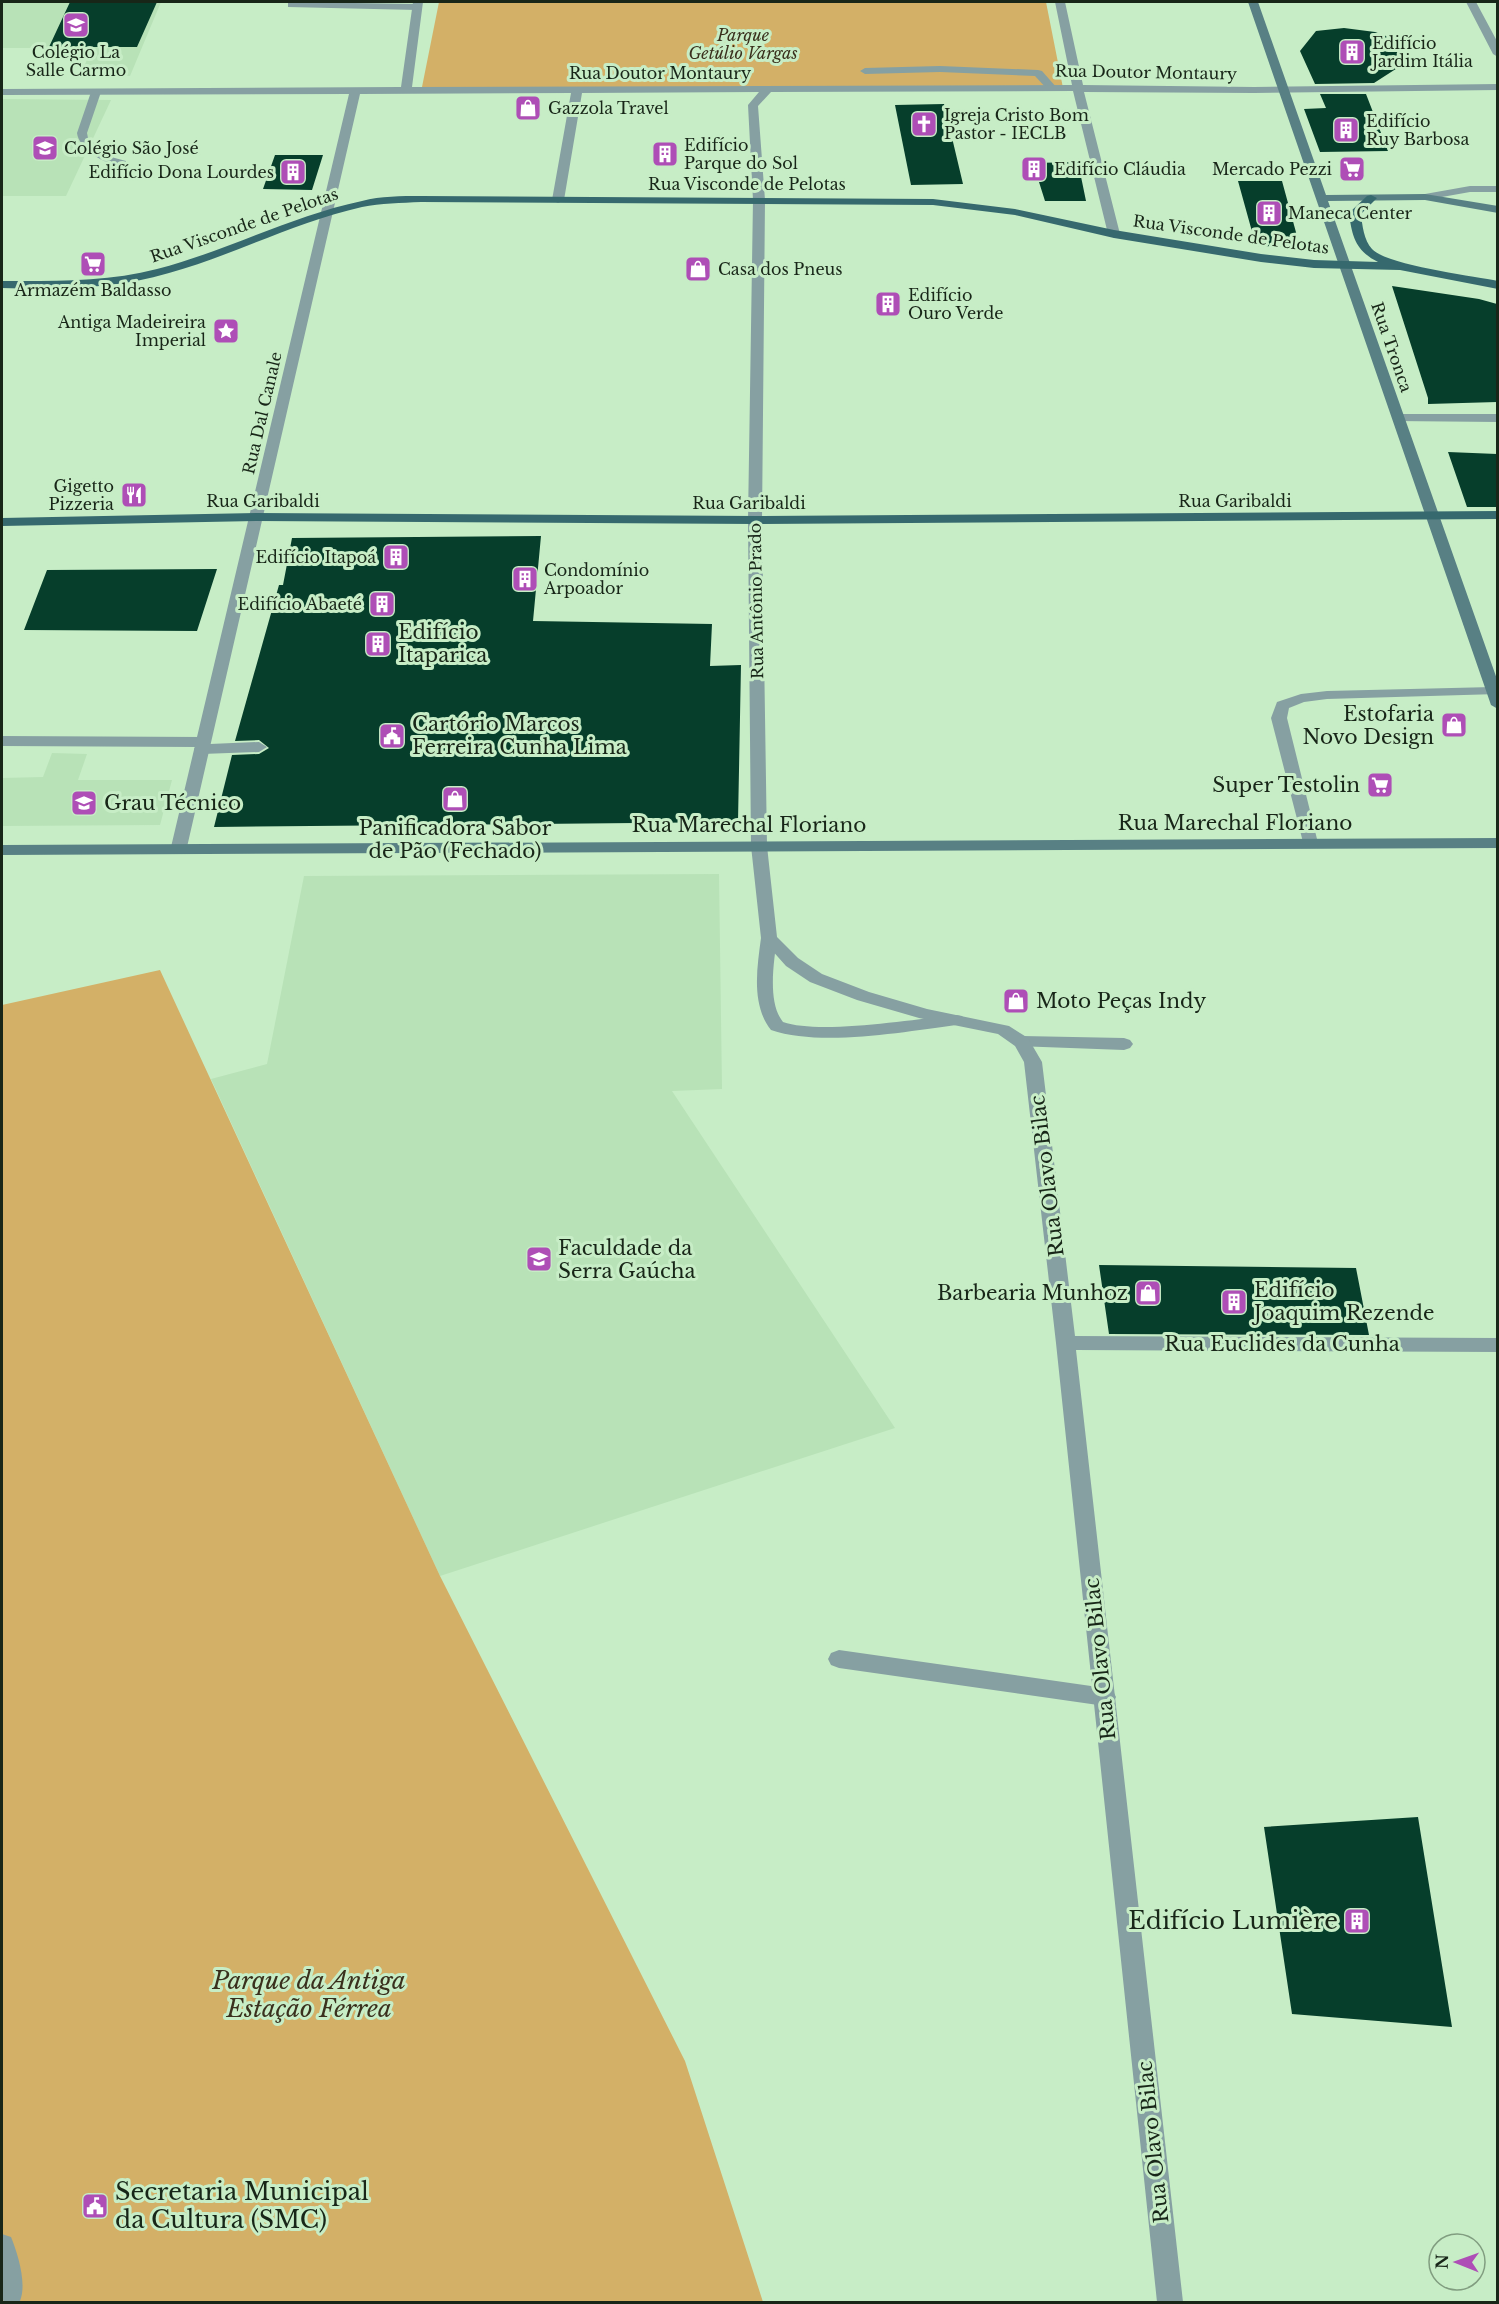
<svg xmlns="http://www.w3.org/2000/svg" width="1499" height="2304" viewBox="0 0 1499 2304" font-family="'Libre Baskerville',serif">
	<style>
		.built { fill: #b8e2b7 }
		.green { fill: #d3b067 }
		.building { fill: #063e2b }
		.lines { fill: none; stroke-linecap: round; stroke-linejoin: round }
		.lane { fill: #86a0a2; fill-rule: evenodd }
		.street { fill: #86a0a2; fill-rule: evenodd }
		.secondary { fill: #588084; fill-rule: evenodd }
		.primary { fill: #36696e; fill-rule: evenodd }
		.labels { text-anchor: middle; stroke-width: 6; stroke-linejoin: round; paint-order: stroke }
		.far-park-label { font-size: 16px; font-style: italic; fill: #3a301d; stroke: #c7edc6 }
		.far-poi-label { font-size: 16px; fill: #182618; stroke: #c7edc6; text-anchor: start }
		.far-street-label { font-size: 16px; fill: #182618; stroke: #c7edc6 }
		.poi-label { font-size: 20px; fill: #182618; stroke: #c7edc6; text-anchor: start }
		.street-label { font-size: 20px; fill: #182618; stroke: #c7edc6 }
		.near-poi-label { font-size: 24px; fill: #182618; stroke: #c7edc6; text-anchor: end }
		.near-park-label { font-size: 24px; font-style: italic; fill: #3a301d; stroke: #c7edc6 }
	</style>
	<rect width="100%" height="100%" fill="#c7edc6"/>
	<path class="built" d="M2,2h159l-31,74h-50l12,-28h-90z
		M2,99l109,1 -45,96h-64z
		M52,753l35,1 -9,26h94l-12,45 -158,1v-48l41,-1z
		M719,874l3,215 -50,2 223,337 -455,148 -229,-497 56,-15 37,-188z"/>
	<path class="green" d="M439,2h607l17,86 -641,-1z
		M160,970l280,606 245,485 78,241h-761v-1297z"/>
	<path class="building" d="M70,2h87l-20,45h-88z
		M1344,28l31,4 22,8 6,13 -1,12 -28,18 -59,1 -15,-33 16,-20z
		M1320,94h46l22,57 -68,1 -16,-43 22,-1z
		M944,104l19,80 -52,1 -16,-80z
		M275,155h48l-11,35 -49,-1z
		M1078,162l8,39h-41l-12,-38z
		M1238,181h44l18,66 -44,-1z
		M1392,286l87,13 18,5v98l-69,2v-6z
		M1448,452l49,2v53h-30z
		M541,536l-8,85 179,3 -2,42 31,-1 -3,157 -524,5 18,-72 27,-1 10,-6 -10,-8 -24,1 44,-156h4l9,-47z
		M217,569l-20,62 -173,-1 23,-60z
		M1099,1265l257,3 13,67 -260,-1z
		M1418,1817l34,210 -160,-13 -28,-187z"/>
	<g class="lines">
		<path class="lane" d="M292,2l125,2 5,3 -5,3 -129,-3v-4z
			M940,66l98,4 4,1 15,17 -5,3 -4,-1 -13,-14 -95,-4 -75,2 -5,-3 5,-3z
			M96,89l5,3 -14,41 1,5 23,19 15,4v4c-17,3 -47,-15 -49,-32l14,-41z
			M1399,414h99v8l-104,-1 -1,-3z
			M1493,687l5,1v6l-171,5 -23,3 -15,6 -2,10 31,125 -2,3h-12l-33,-128 6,-16 24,-8 26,-3z
			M2,736l202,1 5,2 1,5 49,-2 8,5 -8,5 -57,2 -5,-2 -3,-3 2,-2 -194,-1z
			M769,933l8,5c-3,24 -10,64 6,84 37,13 131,-3 173,-7l6,1 3,4 -3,4 -6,1c-53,7 -135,22 -185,5 -20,-25 -14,-62 -10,-92z
			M1022,1036l102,2 6,2 3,4 -3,4 -6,2 -108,-4 -3,-4 3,-4z
			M839,1650l266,38 8,3 3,6 -3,6 -8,3 -266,-38 -8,-3 -3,-6 3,-6z
			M2,2234l9,3c7,17 16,47 9,64l-14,1 -4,-2z"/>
		<path class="street" d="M413,2h10l-11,85 660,-2 -17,-83h10l18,83 171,2 244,-3v6l-244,3 -170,-1 36,142 -6,4 -6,-4 -35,-143 -302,1 -13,14 7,94 -3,320 5,326 10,91 21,21 24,16 47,18 58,17 82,17 19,12 14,24 33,274 423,2v14l-422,-2 107,952h-26l-101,-959 -32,-281 -9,-16 -17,-12 -79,-16 -62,-18 -47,-18 -24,-16 -25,-28 -10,-92 -3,-326 5,-320 -5,-95 11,-13 -177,1 -18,107 -6,3 -6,-3 19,-107 -211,1 -173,753 -8,5 -8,-5 178,-753 -347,1v-6l399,-2z
			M1466,2h10l22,41v14l-5,-3z
			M1470,186h28v6h-28l-45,8 -6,-3 6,-3z"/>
		<path class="secondary" d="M1248,2h10l68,193 99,-1 73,12v7l-73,-13 -97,1 170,481v27l-7,-4z
			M1498,838v10l-1496,7v-10z"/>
		<path class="primary" d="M1371,195l6,3 -16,16c1,10 3,27 11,35 14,16 101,27 126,32v8l-98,-19 -86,-2 -53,-6 -147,-24 -99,-23 -82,-10 -512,-3c-20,1 -40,1 -59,5 -67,15 -128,48 -193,66 -54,16 -112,17 -167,15v-7c52,0 105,1 155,-12 70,-18 134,-53 205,-68 19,-5 39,-5 59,-5l512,3 82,10 99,21 147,24 53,6 64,2c-22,-11 -26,-25 -29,-49l18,-17z
			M1498,511v8l-743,5 -498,-3 -255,5v-8l255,-5 498,3z"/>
	</g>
	<defs>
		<symbol id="school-square" viewBox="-11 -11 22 22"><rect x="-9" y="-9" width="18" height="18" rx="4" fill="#ae4eb6" stroke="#c7edc6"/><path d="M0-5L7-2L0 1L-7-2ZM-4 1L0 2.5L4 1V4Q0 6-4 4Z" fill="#fff"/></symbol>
		<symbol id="building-square" viewBox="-11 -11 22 22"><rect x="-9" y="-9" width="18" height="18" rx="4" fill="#ae4eb6" stroke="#c7edc6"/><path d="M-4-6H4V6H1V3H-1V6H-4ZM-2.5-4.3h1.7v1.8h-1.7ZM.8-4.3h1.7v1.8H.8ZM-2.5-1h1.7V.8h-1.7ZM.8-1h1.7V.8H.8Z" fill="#fff"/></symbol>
		<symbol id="shop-square" viewBox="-11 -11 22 22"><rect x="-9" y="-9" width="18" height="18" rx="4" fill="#ae4eb6" stroke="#c7edc6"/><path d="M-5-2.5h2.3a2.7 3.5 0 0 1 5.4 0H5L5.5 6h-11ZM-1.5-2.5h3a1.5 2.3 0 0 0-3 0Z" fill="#fff"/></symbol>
		<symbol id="church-square" viewBox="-11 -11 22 22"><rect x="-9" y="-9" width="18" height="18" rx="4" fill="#ae4eb6" stroke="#c7edc6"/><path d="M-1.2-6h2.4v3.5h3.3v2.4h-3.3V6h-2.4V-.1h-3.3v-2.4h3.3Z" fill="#fff"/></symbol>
		<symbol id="supermarket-square" viewBox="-11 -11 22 22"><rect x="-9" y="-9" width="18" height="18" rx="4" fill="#ae4eb6" stroke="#c7edc6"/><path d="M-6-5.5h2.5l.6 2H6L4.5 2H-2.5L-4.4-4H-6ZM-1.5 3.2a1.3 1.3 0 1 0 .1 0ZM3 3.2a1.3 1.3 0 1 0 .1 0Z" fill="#fff"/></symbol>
		<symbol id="sight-square" viewBox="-11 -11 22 22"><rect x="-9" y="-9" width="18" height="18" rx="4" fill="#ae4eb6" stroke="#c7edc6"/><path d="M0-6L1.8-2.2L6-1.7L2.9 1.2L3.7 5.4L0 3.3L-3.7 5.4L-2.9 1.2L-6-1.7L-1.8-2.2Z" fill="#fff"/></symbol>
		<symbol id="restaurant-square" viewBox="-11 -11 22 22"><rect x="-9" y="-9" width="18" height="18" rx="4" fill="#ae4eb6" stroke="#c7edc6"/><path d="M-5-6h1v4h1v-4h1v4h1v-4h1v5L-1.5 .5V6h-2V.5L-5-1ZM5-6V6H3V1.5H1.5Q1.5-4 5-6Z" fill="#fff"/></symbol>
		<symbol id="civic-square" viewBox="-11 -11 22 22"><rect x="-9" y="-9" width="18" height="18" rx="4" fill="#ae4eb6" stroke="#c7edc6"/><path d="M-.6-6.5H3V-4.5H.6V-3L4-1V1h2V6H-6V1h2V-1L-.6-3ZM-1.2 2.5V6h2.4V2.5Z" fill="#fff"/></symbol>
		<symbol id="university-square" viewBox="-11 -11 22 22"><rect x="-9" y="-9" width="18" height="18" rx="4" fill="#ae4eb6" stroke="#c7edc6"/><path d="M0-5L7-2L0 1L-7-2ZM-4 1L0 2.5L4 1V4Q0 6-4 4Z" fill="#fff"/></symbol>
	</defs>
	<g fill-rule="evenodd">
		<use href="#school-square" x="61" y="10" width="30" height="30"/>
		<use href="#building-square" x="1337" y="37" width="30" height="30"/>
		<use href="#shop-square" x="513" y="93" width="30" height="30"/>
		<use href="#church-square" x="909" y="109" width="30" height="30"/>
		<use href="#building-square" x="1331" y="115" width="30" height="30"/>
		<use href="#school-square" x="30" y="133" width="30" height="30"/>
		<use href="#building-square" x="650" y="139" width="30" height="30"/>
		<use href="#building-square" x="1019" y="154" width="30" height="30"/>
		<use href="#supermarket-square" x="1337" y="154" width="30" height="30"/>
		<use href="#building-square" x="278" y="157" width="30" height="30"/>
		<use href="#building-square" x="1254" y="198" width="30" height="30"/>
		<use href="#supermarket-square" x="78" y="249" width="30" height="30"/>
		<use href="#shop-square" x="683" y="254" width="30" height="30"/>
		<use href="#building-square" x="873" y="289" width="30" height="30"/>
		<use href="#sight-square" x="211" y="316" width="30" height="30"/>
		<use href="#restaurant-square" x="119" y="480" width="30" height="30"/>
		<use href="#building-square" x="381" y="542" width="30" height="30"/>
		<use href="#building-square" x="510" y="564" width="30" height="30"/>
		<use href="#building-square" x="367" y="589" width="30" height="30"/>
		<use href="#building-square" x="363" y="629" width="30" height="30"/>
		<use href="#shop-square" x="1439" y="710" width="30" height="30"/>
		<use href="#civic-square" x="377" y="721" width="30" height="30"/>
		<use href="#supermarket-square" x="1365" y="770" width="30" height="30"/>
		<use href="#shop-square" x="440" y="784" width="30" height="30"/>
		<use href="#university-square" x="69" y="788" width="30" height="30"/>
		<use href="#shop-square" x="1001" y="986" width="30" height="30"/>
		<use href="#university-square" x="524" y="1244" width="30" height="30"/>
		<use href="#shop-square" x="1133" y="1278" width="30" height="30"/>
		<use href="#building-square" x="1219" y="1287" width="30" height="30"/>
		<use href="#building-square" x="1342" y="1906" width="30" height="30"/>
		<use href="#civic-square" x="80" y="2191" width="30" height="30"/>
	</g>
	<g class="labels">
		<g class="far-park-label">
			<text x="743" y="41">Parque<tspan x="743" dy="18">Getúlio Vargas</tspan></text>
		</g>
		<g class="far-poi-label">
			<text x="1372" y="49">Edifício<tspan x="1372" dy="18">Jardim Itália</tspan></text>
			<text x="76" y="58" text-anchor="middle">Colégio La<tspan x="76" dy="18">Salle Carmo</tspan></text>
			<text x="548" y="114">Gazzola Travel</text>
			<text x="944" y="121">Igreja Cristo Bom<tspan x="944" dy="18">Pastor - IECLB</tspan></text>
			<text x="1366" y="127">Edifício<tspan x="1366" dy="18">Ruy Barbosa</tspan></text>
			<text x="684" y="151">Edifício<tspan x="684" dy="18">Parque do Sol</tspan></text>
			<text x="64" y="154">Colégio São José</text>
			<text x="1054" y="175">Edifício Cláudia</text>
			<text x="1332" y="175" text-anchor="end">Mercado Pezzi</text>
			<text x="274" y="178" text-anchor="end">Edifício Dona Lourdes</text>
			<text x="1288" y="219">Maneca Center</text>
			<text x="718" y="275">Casa dos Pneus</text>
			<text x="93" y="296" text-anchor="middle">Armazém Baldasso</text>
			<text x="908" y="301">Edifício<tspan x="908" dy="18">Ouro Verde</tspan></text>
			<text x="206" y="328" text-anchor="end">Antiga Madeireira<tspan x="206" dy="18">Imperial</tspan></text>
			<text x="114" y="492" text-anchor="end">Gigetto<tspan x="114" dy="18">Pizzeria</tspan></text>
			<text x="376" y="563" text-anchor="end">Edifício Itapoá</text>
			<text x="544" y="576">Condomínio<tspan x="544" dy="18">Arpoador</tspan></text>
			<text x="362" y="610" text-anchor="end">Edifício Abaeté</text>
		</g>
		<g class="far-street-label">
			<text transform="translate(1146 72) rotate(1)" y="6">Rua Doutor Montaury</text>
			<text x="660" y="79">Rua Doutor Montaury</text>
			<text x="747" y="190">Rua Visconde de Pelotas</text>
			<text transform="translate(244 225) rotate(-19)" y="6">Rua Visconde de Pelotas</text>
			<text transform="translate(1231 234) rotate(8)" y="6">Rua Visconde de Pelotas</text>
			<text transform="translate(1392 347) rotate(71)" y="6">Rua Tronca</text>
			<text transform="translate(262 413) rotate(-77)" y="6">Rua Dal Canale</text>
			<text x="263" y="507">Rua Garibaldi</text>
			<text x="1235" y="507">Rua Garibaldi</text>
			<text x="749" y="509">Rua Garibaldi</text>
			<text transform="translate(756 601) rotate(-91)" y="6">Rua Antônio Prado</text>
		</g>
		<g class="poi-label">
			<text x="398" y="639">Edifício<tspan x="398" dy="23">Itaparica</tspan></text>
			<text x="1434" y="721" text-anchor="end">Estofaria<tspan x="1434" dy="23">Novo Design</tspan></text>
			<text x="412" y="731">Cartório Marcos<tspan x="412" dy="23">Ferreira Cunha Lima</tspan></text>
			<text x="1360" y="792" text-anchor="end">Super Testolin</text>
			<text x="104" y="810">Grau Técnico</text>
			<text x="455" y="835" text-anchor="middle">Panificadora Sabor<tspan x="455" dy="23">de Pão (Fechado)</tspan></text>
			<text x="1036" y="1008">Moto Peças Indy</text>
			<text x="558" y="1255">Faculdade da<tspan x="558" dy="23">Serra Gaúcha</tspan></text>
			<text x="1254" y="1297">Edifício<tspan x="1254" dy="23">Joaquim Rezende</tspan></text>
			<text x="1128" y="1300" text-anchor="end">Barbearia Munhoz</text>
		</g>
		<g class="street-label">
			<text x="1235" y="830">Rua Marechal Floriano</text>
			<text x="749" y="832">Rua Marechal Floriano</text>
			<text transform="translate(1047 1176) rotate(-97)" y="7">Rua Olavo Bilac</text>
			<text x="1282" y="1351">Rua Euclides da Cunha</text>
			<text transform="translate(1100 1659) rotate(-96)" y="7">Rua Olavo Bilac</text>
			<text transform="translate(1153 2142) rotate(-96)" y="7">Rua Olavo Bilac</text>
		</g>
		<g class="near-poi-label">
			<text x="1338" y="1929">Edifício Lumière</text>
			<text x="115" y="2200" text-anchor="start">Secretaria Municipal<tspan x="115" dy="28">da Cultura (SMC)</tspan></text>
		</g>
		<g class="near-park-label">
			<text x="309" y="1989">Parque da Antiga<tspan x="309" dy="28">Estação Férrea</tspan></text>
		</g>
	</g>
	<rect width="1499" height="2304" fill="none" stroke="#182618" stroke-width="6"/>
	<g transform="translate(1457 2262) rotate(271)"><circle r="28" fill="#c7edc6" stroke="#819d80" stroke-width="1.5"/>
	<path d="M0-4.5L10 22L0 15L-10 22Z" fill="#ae4eb6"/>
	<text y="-9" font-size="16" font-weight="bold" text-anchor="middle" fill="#182618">N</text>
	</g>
</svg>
